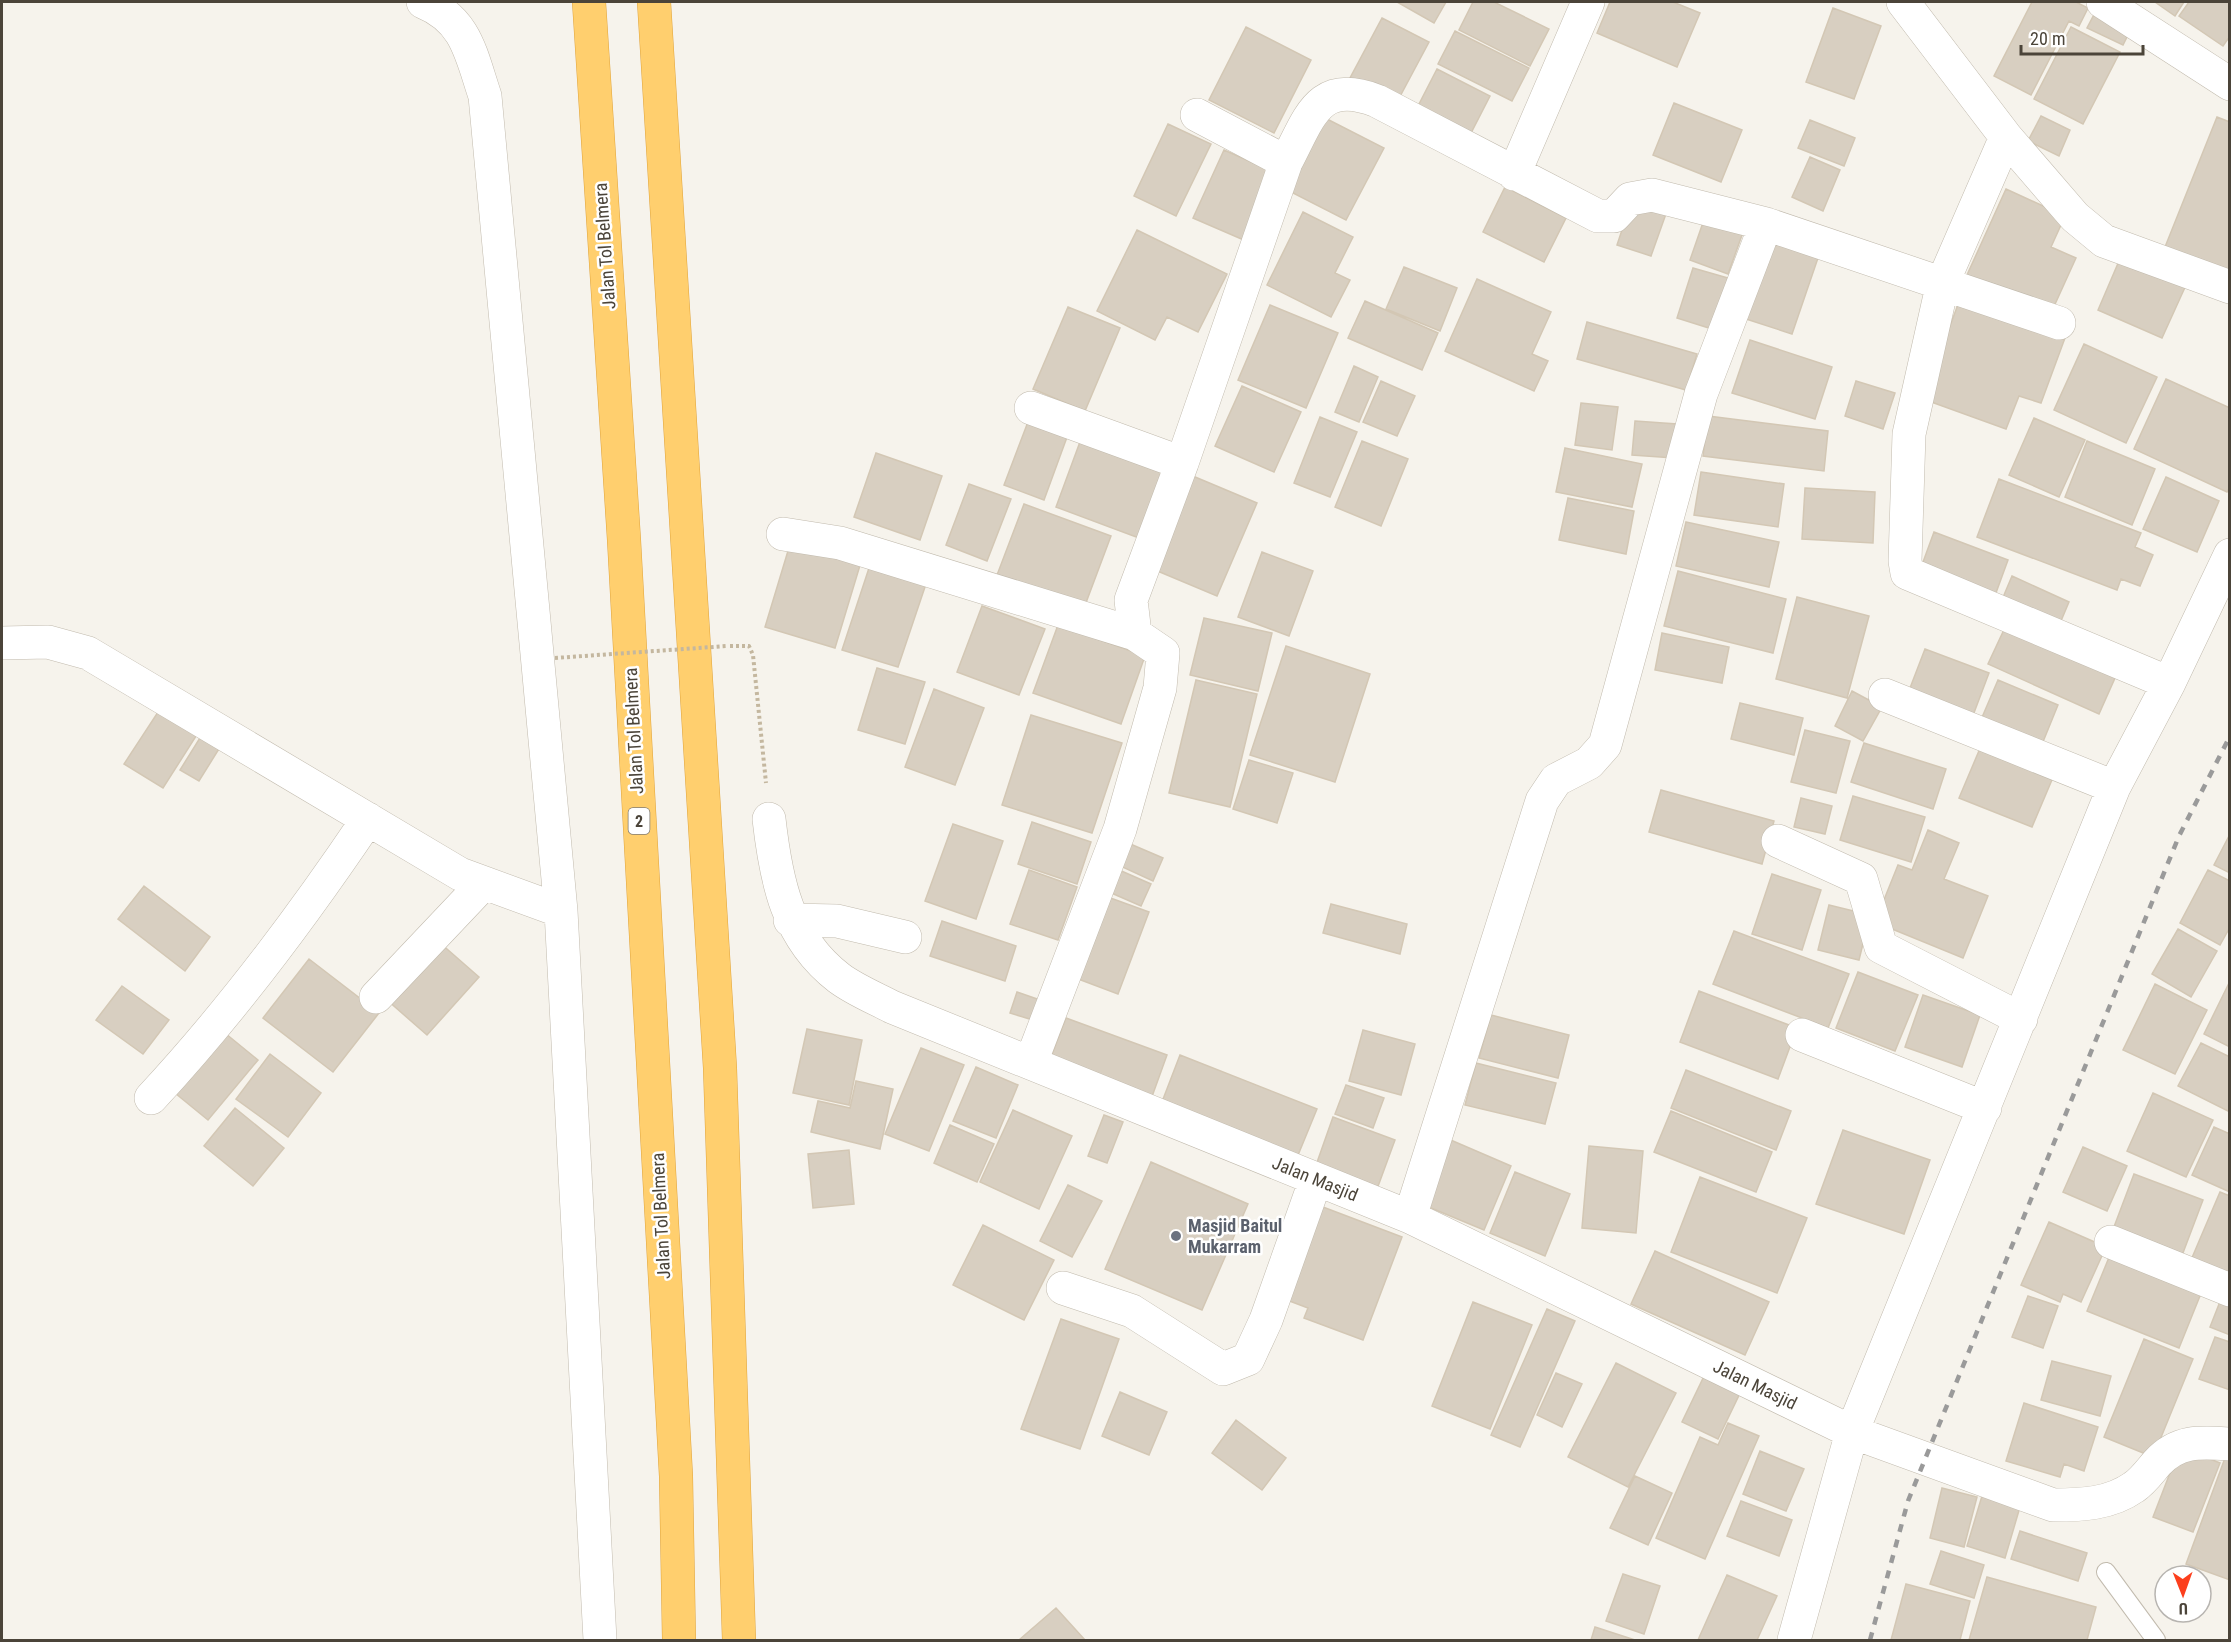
<svg xmlns="http://www.w3.org/2000/svg" width="2231" height="1642" viewBox="0 0 2231 1642" font-family="'Roboto Condensed',sans-serif">
	<style>
		.building { fill: #d8cfc1; stroke: #d3c7b4; stroke-width: 1.5 }
		.lines { fill: none; stroke-linecap: round; stroke-linejoin: round }
		.service-casing { stroke: #c2bbae; stroke-width: 20 }
		.minor-casing { stroke: #c2bbae; stroke-width: 34 }
		.motorway-casing { stroke: #e0a43c; stroke-width: 34 }
		.path { stroke: #c4b79f; stroke-width: 4; stroke-dasharray: 3 3; stroke-linecap: butt }
		.service { stroke: #fff; stroke-width: 18 }
		.minor { stroke: #fff; stroke-width: 33 }
		.motorway { stroke: #ffcf6e; stroke-width: 33 }
		.rail { stroke: #9a9a9a; stroke-width: 4.5; stroke-dasharray: 8 8; stroke-linecap: butt }
		.path-bridge { stroke: #c4b79f; stroke-width: 4; stroke-dasharray: 3 3; stroke-linecap: butt }
		.worship-dot { fill: #6b7280; stroke: #fff; stroke-width: 2 }
		.labels { text-anchor: middle; stroke-width: 5; stroke-linejoin: round; paint-order: stroke }
		.shield { fill: #fff; stroke: #817c74; stroke-width: 1.5 }
		.shield-label { font-size: 16px; font-weight: bold; fill: #4b4439 }
		.street-label { font-size: 18px; fill: #4b4439; stroke: #fff }
		.worship-label { font-size: 18px; font-weight: bold; fill: #5b616d; stroke: #fff; text-anchor: start }
	</style>
	<rect width="100%" height="100%" fill="#f6f3ec"/>
	<path class="building" d="M1397,2h49l-12,21z
		M1473,2h21l55,27 -19,37 -71,-36z
		M1610,2h63l27,11 -23,54 -80,-34z
		M2032,2h44l12,6 -9,18 -10,-5 -38,74 -37,-19z
		M2155,2h29l-9,14z
		M2189,2h41v34l-7,10 -44,-30z
		M2098,7l35,18 -10,20 -36,-17z
		M1833,8l48,18 -27,73 -48,-17z
		M1382,18l47,24 -32,60 -47,-24z
		M1246,27l65,33 -37,73 -65,-33z
		M2071,27l49,25 -37,72 -49,-25z
		M1455,31l74,37 -17,33 -74,-37z
		M1437,69l53,27 -20,39 -53,-27z
		M1674,103l68,27 -21,52 -68,-27z
		M2041,116l29,14 -11,26 -31,-15z
		M2217,117l13,5v157l-67,-27z
		M1325,118l59,30 -38,72 -59,-30z
		M1810,120l45,18 -11,28 -46,-18z
		M1168,124l43,20 -35,72 -42,-20z
		M1224,150l52,23 -30,68 -53,-23z
		M1810,157l30,13 -17,41 -31,-14z
		M1505,187l61,31 -22,44 -61,-30z
		M2006,189l59,27 -14,31 25,11 -25,55 -84,-38z
		M1632,200l35,11 -16,45 -34,-11z
		M1707,211l39,13 -18,50 -38,-14z
		M1303,212l50,25 -18,36 15,7 -19,37 -64,-32z
		M1137,230l90,44 -29,58 -31,-15 -12,23 -58,-29z
		M1770,239l49,16 -27,79 -49,-16z
		M2122,254l65,29 -25,55 -64,-28z
		M1404,267l53,21 -17,43 -54,-22z
		M1693,268l35,10 -16,51 -35,-11z
		M1477,279l74,33 -19,42 16,7 -14,30 -89,-40z
		M1960,299l105,39 -24,65 -22,-7 -13,33 -83,-30z
		M1365,301l73,32 -16,37 -74,-32z
		M1270,305l68,28 -32,75 -68,-28z
		M1068,307l52,21 -35,83 -52,-22z
		M1587,322l110,32 -11,36 -109,-31z
		M1750,340l82,27 -17,52 -83,-26z
		M2084,344l73,33 -31,66 -72,-33z
		M1354,366l24,11 -19,45 -24,-10z
		M2166,379l64,29v79l-3,5 -93,-43z
		M1381,381l34,15 -18,40 -34,-14z
		M1856,381l39,12 -12,36 -38,-13z
		M1242,386l59,26 -27,60 -59,-26z
		M1581,403l37,4 -6,43 -37,-5z
		M1031,414l39,15 -26,71 -40,-15z
		M1708,416l120,15 -4,40 -121,-15z
		M1320,417l37,15 -27,65 -36,-14z
		M2034,418l51,22 -26,57 -50,-22z
		M1635,421l42,3 -3,34 -42,-3z
		M1084,431l92,35 -29,75 -91,-34z
		M1362,441l46,18 -27,67 -46,-19z
		M2087,441l68,28 -23,56 -67,-28z
		M1565,448l77,16 -10,43 -76,-15z
		M876,453l66,23 -22,64 -66,-23z
		M1701,472l83,12 -6,43 -84,-12z
		M1188,474l69,29 -40,93 -69,-29z
		M2166,477l53,24 -22,51 -54,-23z
		M1999,479l142,54 -6,14 18,8 -13,31 -19,-7 -4,11 -140,-53z
		M969,484l42,15 -24,62 -41,-16z
		M1805,488l70,4 -2,51 -71,-4z
		M1568,498l66,13 -8,43 -67,-14z
		M1024,504l87,32 -27,72 -87,-33z
		M1686,522l93,20 -10,45 -93,-21z
		M1934,532l74,28 -15,41 -74,-28z
		M791,541l70,21 -26,86 -70,-21z
		M1262,552l51,19 -24,65 -51,-19z
		M871,562l56,19 -29,86 -56,-17z
		M1678,571l108,28 -13,54 -109,-27z
		M2012,576l57,26 -11,26 -57,-26z
		M1797,597l72,19 -22,82 -71,-19z
		M982,606l63,23 -26,66 -62,-23z
		M1204,618l68,15 -14,58 -68,-16z
		M2009,619l110,50 -20,45 -111,-50z
		M1058,625l87,31 -24,68 -88,-31z
		M1662,633l67,14 -7,36 -67,-13z
		M1286,646l84,28 -35,108 -85,-27z
		M1925,649l64,24 -20,53 -64,-25z
		M877,668l48,14 -20,62 -47,-14z
		M1196,680l61,14 -27,113 -61,-14z
		M1998,680l60,25 -20,49 -61,-25z
		M934,689l50,19 -29,77 -50,-18z
		M1852,691l30,16 -19,34 -28,-15z
		M1740,703l63,15 -9,37 -63,-16z
		M160,709l38,24 -35,55 -39,-24z
		M1031,715l91,28 -30,90 -90,-28z
		M1805,730l45,11 -14,52 -45,-11z
		M203,733l19,11 -23,37 -19,-11z
		M1984,739l73,29 -25,59 -73,-29z
		M1864,743l82,26 -13,40 -82,-27z
		M1249,760l44,13 -16,50 -44,-14z
		M1661,790l113,31 -12,43 -113,-32z
		M1853,796l72,21 -14,45 -71,-22z
		M1801,798l31,8 -7,28 -31,-7z
		M1032,822l59,20 -14,42 -59,-20z
		M953,824l50,17 -27,78 -51,-18z
		M1928,830l31,13 -15,36 44,17 -25,62 -88,-36 23,-57 14,5z
		M2230,834v39l-16,-8z
		M1128,843l35,15 -10,23 -35,-16z
		M1110,866l41,18 -10,22 -41,-18z
		M1029,870l48,17 -19,53 -48,-16z
		M2208,870l22,11v46l-10,18 -40,-22z
		M1772,874l49,16 -19,60 -50,-16z
		M144,886l66,51 -25,34 -67,-52z
		M1105,896l44,16 -31,82 -45,-17z
		M1331,904l76,20 -7,30 -77,-21z
		M1829,905l41,10 -11,45 -41,-10z
		M942,921l74,25 -11,35 -75,-25z
		M2178,929l39,22 -26,46 -39,-23z
		M1734,931l115,43 -21,54 -115,-44z
		M439,942l40,35 -52,58 -40,-35z
		M309,959l70,54 -46,59 -70,-54z
		M1858,972l60,23 -23,56 -59,-23z
		M2230,981v66l-26,-13z
		M2155,984l52,26 -32,64 -52,-24z
		M122,986l47,34 -26,34 -47,-34z
		M1699,991l98,37 -19,51 -98,-37z
		M1017,992l26,9 -7,20 -26,-8z
		M1923,995l57,20 -18,52 -57,-20z
		M1491,1015l78,20 -11,43 -79,-20z
		M1066,1018l101,37 -17,47 -102,-37z
		M220,1029l38,31 -50,60 -38,-31z
		M807,1029l55,11 -13,65 -56,-12z
		M1363,1030l52,14 -14,51 -52,-14z
		M2201,1043l29,14v55l-52,-26z
		M921,1048l43,17 -35,86 -44,-17z
		M270,1054l51,39 -33,44 -52,-38z
		M1180,1055l137,54 -21,51 -136,-53z
		M1476,1063l80,20 -11,41 -80,-19z
		M976,1067l42,18 -22,53 -43,-17z
		M1686,1070l105,41 -15,39 -105,-42z
		M856,1081l37,8 -13,60 -69,-17 7,-31 32,7z
		M1346,1085l38,13 -11,30 -38,-14z
		M2153,1093l60,27 -27,57 -59,-26z
		M235,1108l49,40 -31,38 -49,-40z
		M1013,1110l59,26 -33,73 -59,-27z
		M1671,1111l101,41 -16,40 -102,-40z
		M1104,1115l19,7 -16,41 -19,-7z
		M1333,1117l62,23 -18,49 -62,-21z
		M950,1125l44,19 -17,38 -43,-19z
		M2214,1127l16,7v58l-38,-17z
		M1843,1130l87,30 -26,74 -88,-30z
		M1446,1138l65,28 -27,64 -65,-27z
		M1589,1146l54,5 -7,82 -54,-5z
		M2083,1147l44,19 -20,45 -44,-19z
		M849,1150l5,54 -41,4 -5,-54z
		M1151,1162l97,42 -46,106 -97,-41z
		M1515,1172l55,22 -25,62 -55,-23z
		M2134,1174l69,26 -25,66 -69,-26z
		M1700,1177l107,41 -30,75 -106,-41z
		M1068,1185l34,16 -30,56 -32,-16z
		M2220,1192l10,4v89l-42,-18z
		M1315,1204l87,33 -39,103 -59,-22 4,-10 -29,-11z
		M2049,1222l57,25 -25,55 -18,-8 -3,8 -39,-17z
		M983,1225l71,35 -30,60 -71,-35z
		M1655,1251l114,51 -24,53 -114,-51z
		M2110,1255l92,36 -23,57 -92,-37z
		M2223,1294l7,2v39l-20,-8z
		M2028,1296l30,10 -15,42 -31,-11z
		M1473,1302l59,23 -42,104 -58,-23z
		M1547,1309l28,12 -55,126 -29,-12z
		M1061,1319l58,20 -39,110 -59,-20z
		M2215,1337l15,5v48l-31,-11z
		M2144,1339l49,20 -40,98 -49,-20z
		M2052,1361l59,15 -11,40 -59,-16z
		M1616,1363l60,30 -48,94 -60,-30z
		M1706,1372l36,17 -24,50 -36,-17z
		M1556,1373l26,11 -20,43 -25,-12z
		M1120,1392l47,20 -18,43 -47,-19z
		M2024,1403l74,24 -14,44 -20,-7 -4,13 -54,-16z
		M1236,1420l50,38 -24,32 -50,-37z
		M1728,1423l31,13 -54,123 -49,-21 44,-101 18,8z
		M2180,1447l40,16 -27,69 -40,-15z
		M1760,1451l44,18 -18,42 -43,-17z
		M2225,1458l5,2v120l-44,-16z
		M1635,1476l37,17 -24,52 -38,-17z
		M1942,1488l35,9 -13,50 -34,-9z
		M1982,1496l38,11 -15,51 -38,-12z
		M1741,1501l51,19 -13,36 -52,-20z
		M2020,1531l67,22 -9,28 -67,-22z
		M1941,1551l43,14 -10,33 -44,-14z
		M1623,1574l37,12 -16,48 -38,-13z
		M1727,1575l50,21 -20,44h-59z
		M1987,1577l109,30 -9,33h-118z
		M1906,1584l64,17 -10,39h-69z
		M1056,1608l29,32h-66z
		M1595,1627l40,13h-44z"/>
	<g class="lines">
		<defs>
			<path id="service" d="M2106,1572l50,68"/>
			<path id="minor" d="M423,2c44,18 48,53 62,94l76,815 39,729
				M1903,2l103,135 69,80 29,24 126,46
				M2103,2l127,82
				M1197,115l89,47
				M2006,137l-63,145 -34,152 -4,127 2,12 262,110
				M1514,174l74,-172
				M1031,408l151,55
				M783,534l57,9 295,91 28,19 -3,35 -40,141 -89,233
				M1135,634l-4,-34 51,-137 104,-301c24,-45 32,-84 91,-61l221,115h16l16,-17 22,-4 114,29 293,99
				M2,643l46,-1 40,11 372,221 101,37
				M1885,695l229,92
				M769,819c7,62 18,119 70,159 16,12 36,20 53,29l518,210 442,215 201,73c29,0 57,-1 81,-18 9,-6 16,-16 23,-24 21,-23 43,-21 73,-19
				M1778,841l83,38 20,68 140,72
				M790,920l47,1 68,16
				M376,997l107,-113
				M1802,1035l183,73
				M151,1098c80,-86 151,-181 217,-279
				M1410,1217l132,-416 14,-21 33,-17 16,-18 96,-351 65,-170
				M2111,1242l119,48
				M1063,1288l69,23 91,58 25,-10 18,-39 50,-141
				M1794,1640l58,-208 262,-645 55,-104 61,-128"/>
			<path id="motorway" d="M589,2l35,538 52,936 3,164
				M654,2l66,1066 19,572"/>
		</defs>
		<use href="#service" class="service-casing"/>
		<use href="#minor" class="minor-casing"/>
		<use href="#motorway" class="motorway-casing"/>
		<path class="path" d="M730,646h19l4,9 13,128"/>
		<use href="#service" class="service"/>
		<use href="#minor" class="minor"/>
		<use href="#motorway" class="motorway"/>
		<path class="rail" d="M1870,1640l38,-139 271,-665 51,-100"/>
		<path class="path-bridge" d="M555,658l172,-12"/>
	</g>
	<circle class="worship-dot" cx="1176" cy="1236" r="6"/>
	<g class="labels">
		<rect class="shield" x="628.5" y="808" width="21" height="26" rx="4.5"/>
		<g class="shield-label">
			<text x="639" y="827">2</text>
		</g>
		<g class="street-label">
			<text transform="translate(605 246) rotate(-94)" y="6">Jalan Tol Belmera</text>
			<text transform="translate(634 731) rotate(-93)" y="6">Jalan Tol Belmera</text>
			<text transform="translate(1315 1179) rotate(22)" y="6">Jalan Masjid</text>
			<text transform="translate(661 1216) rotate(-93)" y="6">Jalan Tol Belmera</text>
			<text transform="translate(1755 1385) rotate(26)" y="6">Jalan Masjid</text>
		</g>
		<g class="worship-label">
			<text x="1188" y="1232">Masjid Baitul<tspan x="1188" dy="21">Mukarram</tspan></text>
		</g>
	</g>
	<rect width="2231" height="1642" fill="none" stroke="#4b4439" stroke-width="6"/>
	<g transform="translate(2183 1594) rotate(179)"><circle r="28" fill="#ffffff" stroke="#b7b4b0" stroke-width="1.5"/>
	<path d="M0-4.5L10 22L0 15L-10 22Z" fill="#fc3f1d"/>
	<text y="-9" font-size="16" font-weight="bold" text-anchor="middle" fill="#4b4439">U</text>
	</g>
	<path d="M2021 45v9h122v-9" fill="none" stroke="#4b4439" stroke-width="3"/>
	<text x="2030" y="45" font-size="18" fill="#4b4439" stroke="#ffffff" stroke-width="4.5" paint-order="stroke">20 m</text>
</svg>
